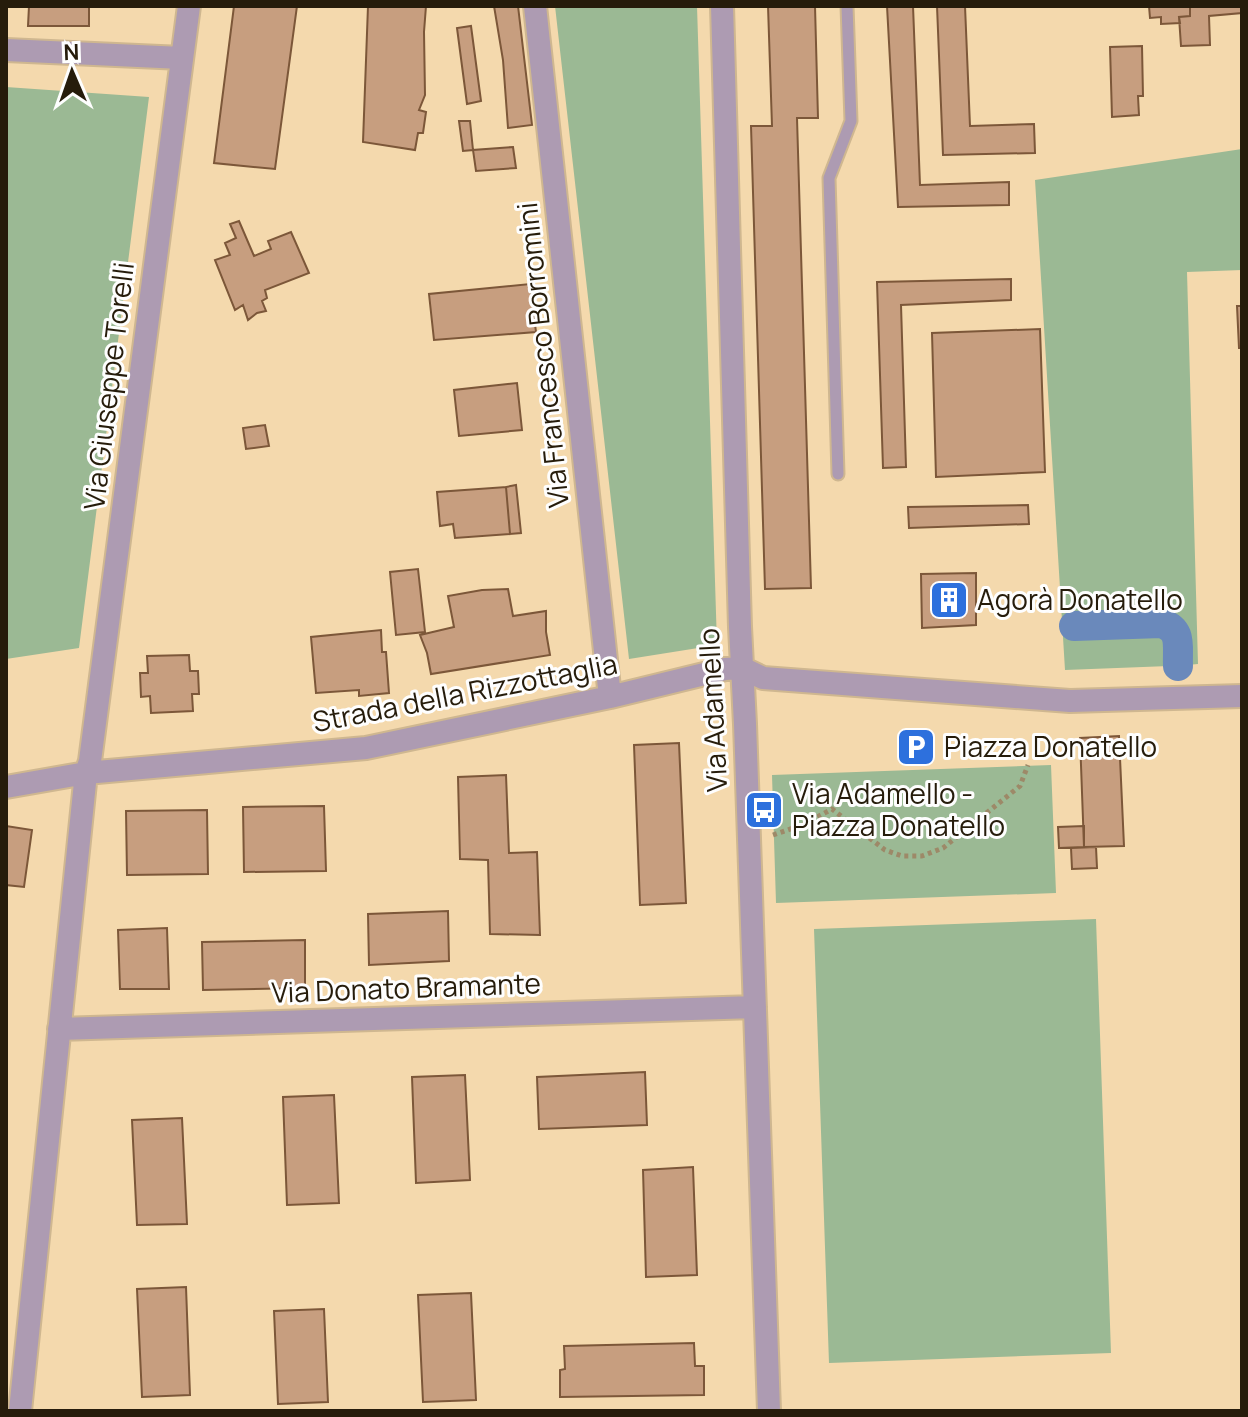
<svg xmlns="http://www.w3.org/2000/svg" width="1248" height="1417" viewBox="0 0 1248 1417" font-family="Manrope,sans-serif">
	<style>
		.green { fill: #9bb994 }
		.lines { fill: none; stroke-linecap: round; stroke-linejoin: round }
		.canal { stroke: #6a89bb; stroke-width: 30 }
		.building { fill: #c79e7f; stroke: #7c5739; stroke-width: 2 }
		.lane-casing { stroke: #cfb790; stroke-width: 15 }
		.street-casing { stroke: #cfb790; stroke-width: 26 }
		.path { stroke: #9d8968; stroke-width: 5; stroke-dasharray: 4 4; stroke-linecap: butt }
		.lane { stroke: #ad9bb2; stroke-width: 11 }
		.street { stroke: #ad9bb2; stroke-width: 22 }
		.labels { text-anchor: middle; stroke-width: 6; stroke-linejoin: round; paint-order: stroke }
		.street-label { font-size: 28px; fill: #261c0b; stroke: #fefefe }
		.poi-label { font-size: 28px; fill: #261c0b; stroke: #fefefe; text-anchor: start }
	</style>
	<rect width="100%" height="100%" fill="#f4d9ad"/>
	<path class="green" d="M555,6h142l20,639 -88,14z
		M6,87l143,10 -70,551 -73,11z
		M1242,149v121l-55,2 11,392 -11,1v-35l-8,-13 -14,-5 -63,1 2,23 58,-4 5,8 2,26 -104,4 -30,-490z
		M1051,765l5,128 -280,10 -4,-128z
		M1096,919l15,434 -282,10 -15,-434z"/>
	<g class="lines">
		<path class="canal" d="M1074,626l87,-3c22,7 16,23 17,43"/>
	</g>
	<path class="building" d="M29,6h60v20h-61z
		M234,6h63l-22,163 -61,-6z
		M368,6h58l-2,26 1,63 -6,15 7,2 -3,21h-5l-3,17 -52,-8z
		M494,6h24l14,119 -24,3 -5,-68z
		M768,6h47l3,112h-21l14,470 -46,1 -14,-463h21z
		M887,6h26l7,179 89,-3v23l-111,2z
		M937,6h28l5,120 64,-2 1,29 -92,2z
		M1149,6h41v10l-11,1 1,6 -19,1v-7l-11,1z
		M1190,6h52v7l-33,3 1,29 -29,1 -2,-29 11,-1z
		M471,26l10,75 -14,3 -10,-76z
		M1142,46l1,50h-5l1,19 -27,2 -2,-70z
		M459,121h11l3,29 -10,1z
		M513,147l3,21 -40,3 -3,-21z
		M239,221l15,35 17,-7 -3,-8 23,-9 18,41 -44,17 2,8 -5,3 4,10 -9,2 -9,7 -5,-15 -8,5 -20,-50 15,-5 -5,-12 11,-5 -6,-14z
		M1011,279v21l-110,5 5,162 -23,1 -6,-186z
		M530,284l6,48 -102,8 -5,-46z
		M1237,306h5v42h-3z
		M1040,329l5,143 -109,5 -4,-144z
		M517,383l5,47 -63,6 -5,-46z
		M265,425l4,21 -23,3 -3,-21z
		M516,485l5,48 -11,1 -4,-47z
		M506,487l4,47 -55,4 -2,-14 -13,2 -3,-34z
		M1028,505l1,19 -120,4 -1,-21z
		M418,569l7,63 -29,3 -6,-63z
		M976,573v52l-54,3 -1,-54z
		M508,589l5,27 33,-5v21l4,23 -119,19 -4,-21 -7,-18 34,-8 -6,-31 34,-6z
		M381,630l1,22h4l3,41 -30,3v-6l-43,3 -5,-56z
		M189,655l1,16h8l1,23h-7l1,17 -42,2 -1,-17 -9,1 -1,-24h8l-1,-17z
		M1119,736l5,110 -40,1 -4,-109z
		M679,743l7,160 -46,2 -6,-160z
		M506,775l3,78 28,-1 3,83 -50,-1 -2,-74 -28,-1 -2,-82z
		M324,806l2,65 -82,1 -1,-65z
		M207,810l1,64 -81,1 -1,-64z
		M6,826l26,4 -8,57 -18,-2z
		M1084,826v21l-25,1 -1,-21z
		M1096,847l1,21 -25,1 -1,-21z
		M448,911l1,50 -80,4 -1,-51z
		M167,928l2,61h-49l-2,-59z
		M305,940v48l-102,2 -1,-48z
		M645,1072l2,53 -108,4 -2,-52z
		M465,1075l5,105 -54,3 -4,-106z
		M334,1095l5,108 -52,2 -4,-108z
		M182,1118l5,106 -50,1 -5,-105z
		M693,1167l4,108 -51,2 -3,-107z
		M186,1287l4,108 -48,2 -5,-108z
		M471,1293l5,107 -53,2 -5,-107z
		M324,1309l4,93 -50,2 -4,-93z
		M694,1343l1,23h9v29l-144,2v-27l5,-1 -1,-23z"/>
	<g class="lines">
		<defs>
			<path id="lane" d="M838,474l-9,-296 22,-57 -4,-115"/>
			<path id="street" d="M535,6l75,691
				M722,6l18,621 5,97 24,687
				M6,50l176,8
				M742,668l21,10 307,23 172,-5
				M6,787l80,-14 280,-25 244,-51 115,-28 17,-1
				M59,1029l696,-22
				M20,1411l66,-638 4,-12 99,-755"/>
		</defs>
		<use href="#lane" class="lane-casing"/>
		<use href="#street" class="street-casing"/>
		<path class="path" d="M773,835l29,-10 30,-16 53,41 17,6h20l21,-8 77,-62 8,-21"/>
		<use href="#lane" class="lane"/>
		<use href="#street" class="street"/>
	</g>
	<defs>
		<symbol id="building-square" viewBox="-11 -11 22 22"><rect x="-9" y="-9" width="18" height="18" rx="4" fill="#2d70dd" stroke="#fefefe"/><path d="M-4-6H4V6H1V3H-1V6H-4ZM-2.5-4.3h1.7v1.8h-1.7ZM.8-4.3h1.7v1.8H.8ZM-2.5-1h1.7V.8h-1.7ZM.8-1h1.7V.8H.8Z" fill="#fff"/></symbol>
		<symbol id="parking-square" viewBox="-11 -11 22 22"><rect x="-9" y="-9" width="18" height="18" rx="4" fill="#2d70dd" stroke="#fefefe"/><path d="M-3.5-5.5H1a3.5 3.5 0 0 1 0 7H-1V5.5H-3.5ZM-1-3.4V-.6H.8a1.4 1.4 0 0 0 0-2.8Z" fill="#fff"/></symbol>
		<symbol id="bus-square" viewBox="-11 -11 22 22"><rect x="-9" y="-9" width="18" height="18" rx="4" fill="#2d70dd" stroke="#fefefe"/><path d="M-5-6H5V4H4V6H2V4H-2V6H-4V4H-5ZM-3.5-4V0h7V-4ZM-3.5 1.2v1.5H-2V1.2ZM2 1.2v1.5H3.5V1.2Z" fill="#fff"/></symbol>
	</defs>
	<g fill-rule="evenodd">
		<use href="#building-square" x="927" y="578" width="44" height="44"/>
		<use href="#parking-square" x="894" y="725" width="44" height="44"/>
		<use href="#bus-square" x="742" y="788" width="44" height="44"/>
	</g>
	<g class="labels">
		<g class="street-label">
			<text transform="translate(543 355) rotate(-96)" y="10">Via Francesco Borromini</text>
			<text transform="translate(109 386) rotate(-83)" y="10">Via Giuseppe Torelli</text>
			<text transform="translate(465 693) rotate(-11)" y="10">Strada della Rizzottaglia</text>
			<text transform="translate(713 710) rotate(-93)" y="10">Via Adamello</text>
			<text transform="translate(406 988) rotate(-2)" y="10">Via Donato Bramante</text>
		</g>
		<g class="poi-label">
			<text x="977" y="610">Agorà Donatello</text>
			<text x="944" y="757">Piazza Donatello</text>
			<text x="792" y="804">Via Adamello -<tspan x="792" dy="32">Piazza Donatello</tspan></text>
		</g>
	</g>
	<rect width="1248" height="1417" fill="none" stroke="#261c0b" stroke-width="16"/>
	<g transform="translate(72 72) rotate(358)" stroke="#fefefe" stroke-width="6" paint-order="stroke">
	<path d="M0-6L14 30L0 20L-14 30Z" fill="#261c0b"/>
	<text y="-12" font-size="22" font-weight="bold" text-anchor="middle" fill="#261c0b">N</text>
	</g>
</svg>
